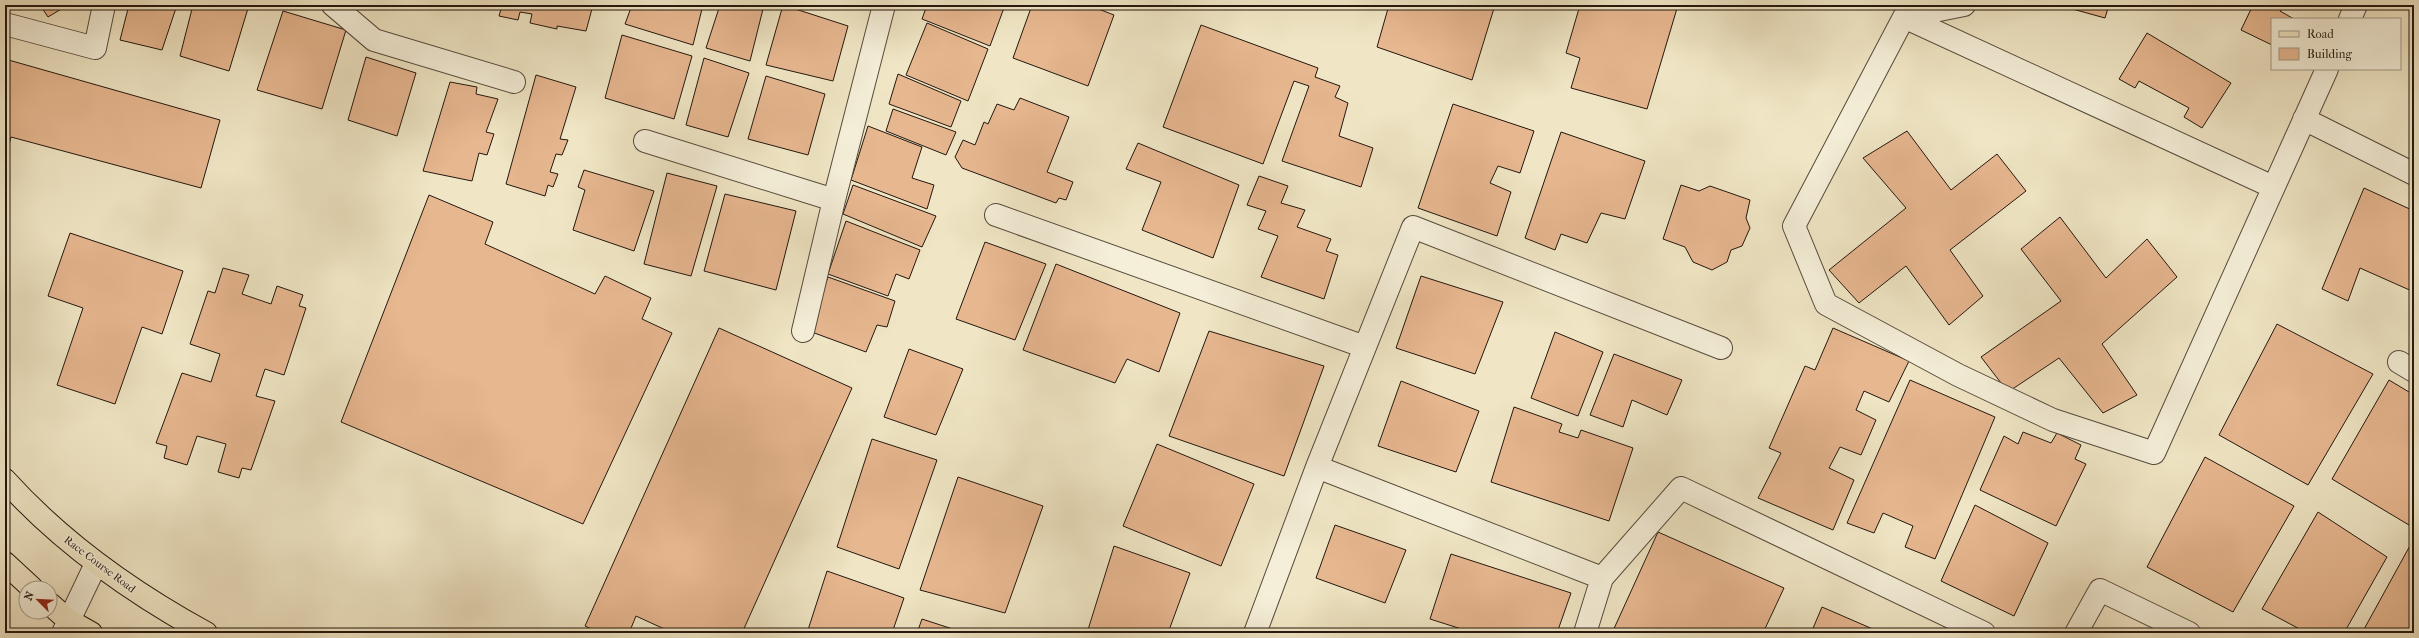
<svg xmlns="http://www.w3.org/2000/svg" width="2419" height="638" viewBox="0 0 2419 638" font-family="'IM FELL French Canon',serif">
	<style>
		.building { fill: #e7b790; stroke: #23170f }
		.lines { fill: none; stroke-linecap: round; stroke-linejoin: round }
		.minor-casing { stroke: #564b3c; stroke-width: 24 }
		.major-casing { stroke: #23170f; stroke-width: 24 }
		.minor { stroke: #f5efd9; stroke-width: 22 }
		.major { stroke: #f0e6c5; stroke-width: 22 }
		.labels { text-anchor: middle; stroke-width: 3; stroke-linejoin: round; paint-order: stroke }
		.street-label { font-size: 11px; fill: #23170f; stroke: #f5efd9 }
	</style>
	<rect width="100%" height="100%" fill="#f0e6c5"/>
	<filter id="stains"><feTurbulence type="fractalNoise" baseFrequency=".005" numOctaves="4"/><feColorMatrix values="0 0 0 0 .2 0 0 0 0 .09 0 0 0 0 .02 0 0 0 .5 -.17"/></filter>
	<radialGradient id="worn" r=".72"><stop offset=".6" stop-color="#630" stop-opacity="0"/><stop offset="1" stop-color="#630" stop-opacity=".3"/></radialGradient>
	<path class="building" d="M17,5h10l-7,5z
		M40,5h28l-20,12z
		M129,5h48l-15,45 -42,-10z
		M193,5h56l-20,66 -49,-15z
		M486,5h107l-7,26 -29,-5v3l-27,-6 2,-9 -12,-2 -2,8 -19,-4 2,-7z
		M632,5h71l-10,40 -68,-21z
		M720,5h44l-14,56 -44,-13z
		M783,5l65,21 -15,55 -67,-16z
		M927,5h78l-15,41 -68,-27z
		M1032,5h56l26,10 -26,71 -75,-28z
		M1389,5h106l-23,75 -95,-33z
		M1580,5l18,3 1,-3h79l-31,104 -76,-21 9,-30 -14,-5z
		M2058,5h51l-4,13z
		M2253,5h30l-3,6 14,8h-22v26l-31,-15z
		M283,11l63,19 -24,79 -65,-19z
		M927,23l61,26 -20,52 -62,-26z
		M1201,25l117,43 -3,9 25,9 -5,11 13,6 -9,33 34,12 -12,39 -79,-26 27,-75 -15,-5 -31,83 -100,-37z
		M2147,33l84,50 -29,45 -18,-11 5,-9 -50,-27 -4,7 -16,-9z
		M622,35l70,21 -18,63 -69,-21z
		M366,57l50,16 -19,63 -49,-16z
		M704,58l45,15 -21,64 -42,-12z
		M5,59l215,61 -19,68 -190,-51 -6,23z
		M898,74l63,27 -10,26 -62,-23z
		M536,75l40,12 -16,52 8,1 -6,15 -6,-1 -6,18 8,2 -5,13 -5,-2 -3,11 -39,-12z
		M766,76l59,18 -17,61 -60,-16z
		M450,82l27,5 -1,7 22,5 -12,33 8,2 -7,21 -8,-2 -7,28 -49,-10z
		M1020,98l49,19 -22,55 26,10 -7,18 -7,-2 -3,5 -94,-35 -7,-11 8,-17 12,5 9,-23 4,2 9,-20 17,6z
		M1453,104l81,27 -14,42 -22,-7 -8,17 21,9 -14,44 -79,-28z
		M893,109l63,23 -10,23 -60,-24z
		M868,126l54,21 -10,31 22,7 -7,24 -76,-29z
		M1907,131l44,59 46,-36 29,37 -76,59 33,46 -34,29 -43,-59 -47,37 -30,-33 77,-62 -43,-50z
		M1561,132l84,29 -20,58 -24,-6 -14,30 -26,-9 -6,16 -30,-12z
		M1138,143l101,42 -26,73 -71,-28 19,-48 -35,-13z
		M584,170l70,21 -20,60 -61,-21 12,-40 -7,-3z
		M667,173l50,13 -26,90 -47,-12z
		M1259,176l29,10 -7,17 24,7 -8,17 34,12 -5,12 12,4 -14,44 -63,-22 17,-41 -20,-7 8,-18 -19,-6z
		M853,185l83,31 -14,31 -79,-33z
		M1681,185l18,6 11,-5 40,14 -4,18 4,10 -8,18 -11,4 -4,12 -15,8 -19,-8 -8,-15 -22,-8z
		M2364,188l50,23v81l-54,-24 -12,33 -26,-12z
		M725,194l71,17 -20,79 -72,-19z
		M429,195l64,27 -8,22 110,50 10,-18 46,22 -9,21 30,14 -89,191 -242,-102z
		M2060,217l46,61 41,-39 30,38 -75,67 35,51 -34,18 -44,-55 -51,34 -27,-35 80,-56 -40,-52z
		M846,221l74,29 -11,29 -13,-5 -8,22 -60,-22z
		M70,233l113,38 -21,63 -20,-7 -27,77 -58,-19 26,-77 -35,-12z
		M985,242l61,22 -31,76 -59,-21z
		M1056,264l124,49 -21,59 -32,-13 -12,24 -92,-33z
		M223,268l26,7 -7,19 29,10 6,-18 26,9 -4,11 7,2 -22,67 -19,-6 -9,27 19,5 -24,69 -9,-2 -3,10 -21,-6 8,-28 -29,-8 -10,29 -23,-7 3,-12 -11,-3 26,-70 29,9 9,-28 -30,-10 18,-53 7,2z
		M1421,276l82,26 -28,72 -79,-26z
		M828,277l67,24 -8,26 -10,-2 -11,27 -57,-21z
		M2277,324l96,50 -65,111 -89,-50z
		M719,328l133,60 -110,245h-69l-37,-17 -7,17h-29l-15,-7z
		M1833,328l76,33 -20,41 -25,-11 -8,19 20,10 -15,35 -21,-8 -11,21 25,12 -21,50 -75,-32 23,-45 -12,-5 36,-82 10,4z
		M1209,331l115,35 -40,110 -115,-40z
		M1555,332l48,20 -25,64 -47,-18z
		M909,349l54,20 -27,66 -52,-18z
		M1614,354l68,26 -15,35 -35,-15 -9,27 -33,-12z
		M1910,380l85,37 -60,142 -30,-12 8,-21 -30,-13 -9,20 -27,-10z
		M2389,380l25,15v133l-82,-49z
		M1401,381l78,30 -23,61 -78,-26z
		M1514,407l48,17 -3,8 19,6 3,-8 52,18 -24,73 -118,-39z
		M2023,432l28,11 6,-10 24,12 -6,14 11,5 -30,62 -76,-36 24,-54 14,8z
		M872,439l65,21 -38,109 -62,-22z
		M1157,444l97,40 -33,82 -98,-40z
		M2205,457l89,49 -61,106 -86,-45z
		M958,477l85,29 -38,107 -85,-23z
		M1975,505l73,38 -34,73 -73,-35z
		M2318,512l69,45 -43,76h-37l-45,-24z
		M1335,525l71,25 -21,53 -69,-25z
		M1658,532l126,56 -21,45h-151z
		M2412,542l2,91h-48l-3,-2z
		M1114,546l76,27 -22,60h-81z
		M1451,554l120,39 -14,40h-83l-44,-14z
		M827,571l77,27 -12,35h-85z
		M1822,607l60,26h-71z
		M922,619l43,14h-48z"/>
	<g class="lines">
		<defs>
			<path id="minor" d="M333,5l41,35 140,42
				M1964,5l-60,12 -110,209 32,78 132,71 95,45 101,33 173,-384
				M1904,17l369,170
				M2350,19l6,-14
				M5,24l90,24 9,-43
				M2304,119l110,55
				M645,141l189,59
				M996,215l369,132
				M803,331l31,-131 50,-195
				M2399,362l15,9
				M1317,467l285,111 79,-90 303,145
				M63,633l33,-69
				M1255,633l62,-166 96,-240 308,121
				M1585,633l17,-55
				M2076,633l24,-43 89,43"/>
			<path id="major" d="M5,480c57,63 126,112 201,153
				M5,563l27,25
				M50,604l18,16 23,13"/>
		</defs>
		<use href="#minor" class="minor-casing"/>
		<use href="#major" class="major-casing"/>
		<use href="#minor" class="minor"/>
		<use href="#major" class="major"/>
	</g>
	<g class="labels">
		<g class="street-label">
			<text transform="translate(100 564) rotate(37)" y="4">Race Course Road</text>
		</g>
	</g>
	<rect width="2419" height="638" fill="none" stroke="#f0e6c5" stroke-width="20"/>
	<rect x="6" y="6" width="2407" height="626" fill="none" stroke="#23170f" stroke-width="2"/>
	<rect x="10" y="10" width="2399" height="618" fill="none" stroke="#23170f"/>
	<rect x="2271" y="18" width="130" height="52" fill="#f5efd9" stroke="#a19988"/>
	<rect x="2279" y="31" width="20" height="6" fill="#f0e6c5" stroke="#a19988"/>
	<text x="2307" y="38" font-size="12" fill="#23170f">Road</text>
	<rect x="2279" y="48" width="20" height="12" fill="#e7b790" stroke="#a19988"/>
	<text x="2307" y="58" font-size="12" fill="#23170f">Building</text>
	<g transform="translate(38 600) rotate(294)"><circle r="19" fill="#f5efd9" stroke="#a19988"/>
	<path d="M0-3L7 15L0 10L-7 15Z" fill="#8f2418"/>
	<text y="-6" font-size="11" font-weight="bold" text-anchor="middle" fill="#23170f">N</text>
	</g>
	<rect width="100%" height="100%" filter="url(#stains)"/>
	<rect width="100%" height="100%" fill="url(#worn)"/>
</svg>
